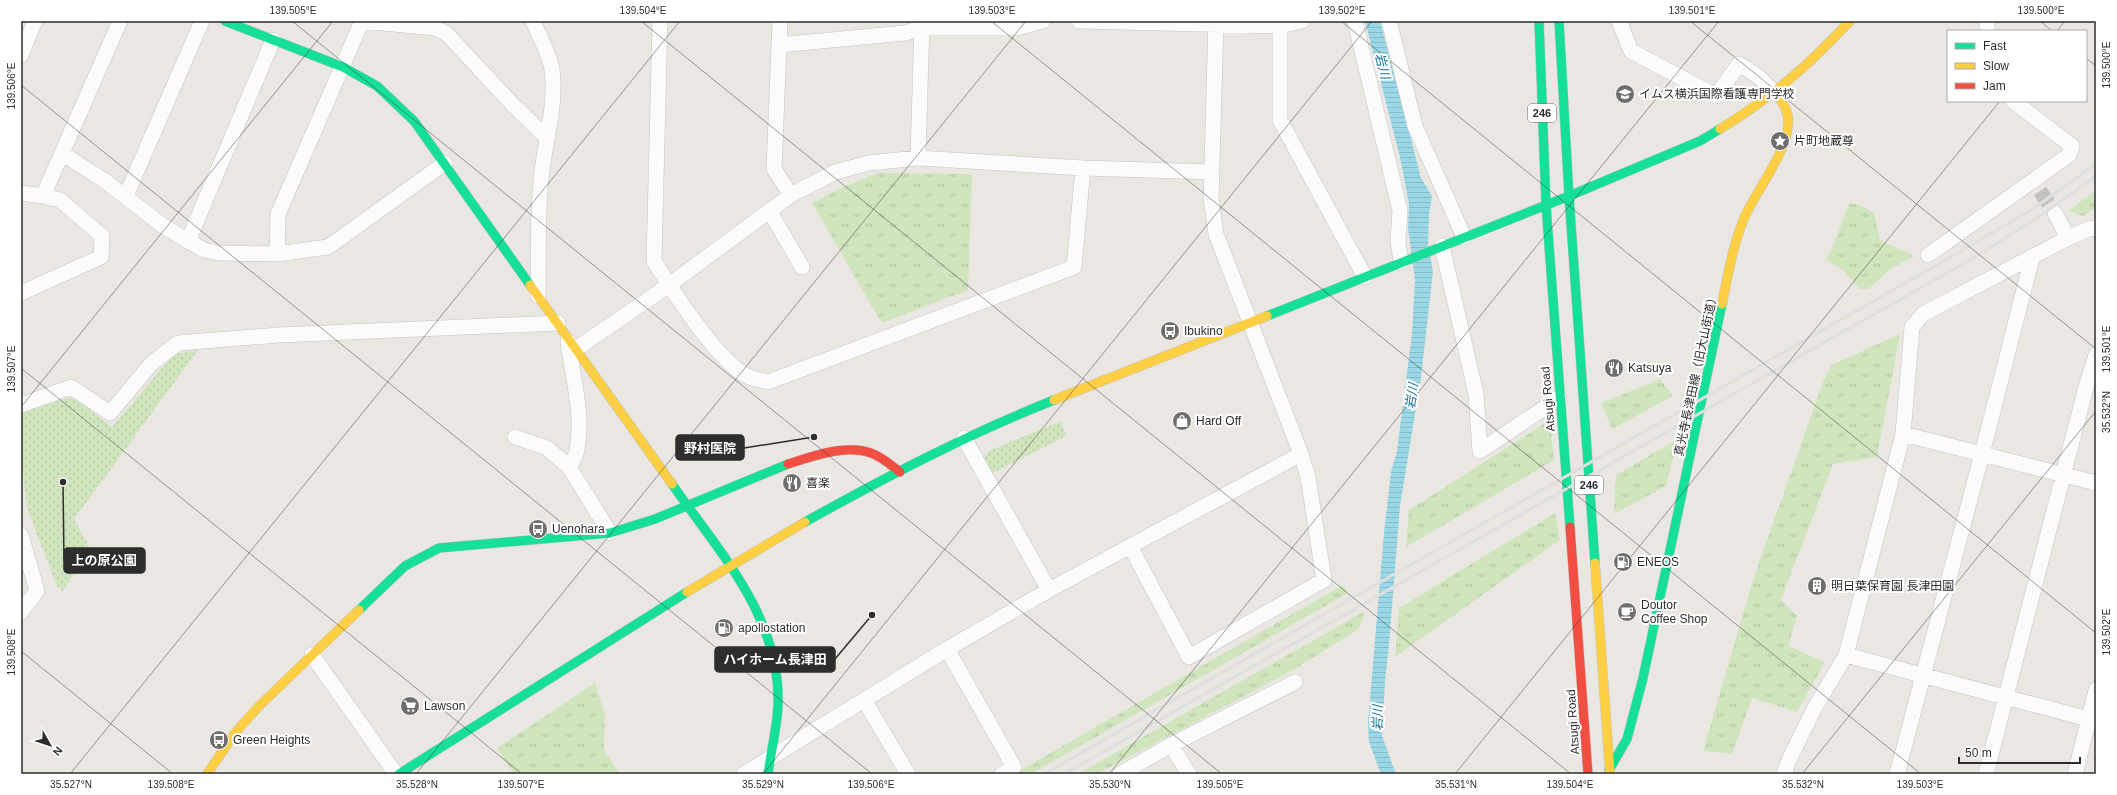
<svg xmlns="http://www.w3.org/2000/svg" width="2117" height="795" viewBox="0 0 2117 795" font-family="Arial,'Noto Sans JP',sans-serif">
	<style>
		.grass { fill: url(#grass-tufts) }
		.park { fill: url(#park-dots) }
		.water { fill: url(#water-rules) }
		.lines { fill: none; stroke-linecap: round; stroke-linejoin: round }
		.street-tunnel { stroke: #c4c2bf; stroke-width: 15; stroke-dasharray: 15 8; stroke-linecap: butt }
		.street-casing { stroke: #c4c3c3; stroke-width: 16 }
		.fast-casing { stroke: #c4c3c3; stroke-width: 10 }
		.slow-casing { stroke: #c4c3c3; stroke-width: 10 }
		.jam-casing { stroke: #c4c3c3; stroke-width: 10 }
		.street { stroke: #fcfbfb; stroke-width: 15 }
		.fast { stroke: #16e098; stroke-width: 9 }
		.slow { stroke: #ffcf43; stroke-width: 9 }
		.jam { stroke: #f24e42; stroke-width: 9 }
		.rail { stroke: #dfdee0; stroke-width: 3 }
		.ticks { fill: none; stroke: #2d2d2d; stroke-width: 1; stroke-opacity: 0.45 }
		.labels { text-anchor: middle; stroke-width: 4; stroke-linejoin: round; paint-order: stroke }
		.shield { fill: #fff; stroke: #6c6c6c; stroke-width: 1 }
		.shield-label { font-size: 11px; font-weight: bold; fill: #2d2d2d }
		.poi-label { font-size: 12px; fill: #2d2d2d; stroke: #fff; text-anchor: start }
		.street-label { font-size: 12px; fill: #2d2d2d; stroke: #fff }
		.water-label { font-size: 13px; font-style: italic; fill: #157399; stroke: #fff }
		.leader { fill: none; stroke: #2d2d2d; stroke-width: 1.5 }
		.callout-dot { fill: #2d2d2d; stroke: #fff; stroke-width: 1.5 }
		.callout { fill: #2d2d2d; stroke: #2d2d2d; stroke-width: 1.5 }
		.callout-label { font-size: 13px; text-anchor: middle; font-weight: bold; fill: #fff }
		.neatline { fill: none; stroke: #2d2d2d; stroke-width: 1.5 }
		.ticks-label { font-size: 10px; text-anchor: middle; fill: #2d2d2d }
	</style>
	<defs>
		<pattern id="grass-tufts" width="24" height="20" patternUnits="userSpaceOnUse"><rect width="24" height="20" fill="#d0e4be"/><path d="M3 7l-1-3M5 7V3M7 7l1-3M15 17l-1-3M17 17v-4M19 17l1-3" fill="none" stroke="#b3c4a4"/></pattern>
		<pattern id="park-dots" width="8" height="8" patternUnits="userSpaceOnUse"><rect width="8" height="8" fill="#d0e4be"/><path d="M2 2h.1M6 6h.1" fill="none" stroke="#b3c4a4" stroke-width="1.8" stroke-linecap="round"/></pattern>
		<pattern id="water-rules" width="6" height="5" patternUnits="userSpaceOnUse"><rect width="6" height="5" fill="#9bd8e7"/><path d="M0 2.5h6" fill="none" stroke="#86bac6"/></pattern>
	</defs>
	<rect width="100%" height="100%" fill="#eae7e3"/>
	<path class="grass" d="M877,173l95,1 -4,116 -86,33 -70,-120 27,-14z
		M2096,190v17l-13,9 -15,-5z
		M1849,204h8l17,9 6,27 34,16 -22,12 -24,21h-8l-16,-18 -18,-11 8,-16z
		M1900,334l-23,123 -44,7 -52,136 16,16 -9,30 37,16 -28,50 -45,-14 -20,56 -29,-3 51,-174 69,-195 9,-17z
		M1660,379l13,17 -61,33 -11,-26z
		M1550,420l4,40 -148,87 3,-37z
		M1678,439l-12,47 -52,28 2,-39z
		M1555,513l5,27 -165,117 4,-49z
		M1343,585l5,8 -317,181h-17z
		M1365,611l-6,18 -71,44 -191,101h-19z
		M595,683l10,32 -1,35 16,24h-106l-17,-26z"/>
	<path class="park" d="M198,350l-124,169 16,30 -27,42 -7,-7 -29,-76 -6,-53v-39l2,-3 44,-15 8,1 37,28 62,-73z
		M1061,421l5,15 -75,38 -8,-13 6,-10z"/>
	<path class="water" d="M1365,21h15l41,157 11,18 -3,19 -1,31 5,25 -12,106 -21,129 -11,139 -4,36 -3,55 14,38h-15l-12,-32 -1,-18 16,-191 7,-61 6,-21 15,-117 3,-54 -7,-52 1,-24 -9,-47z"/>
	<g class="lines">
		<path class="street-tunnel" d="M2040,191l15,22"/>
		<defs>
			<path id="street" d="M533,21c6,15 16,32 19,48 5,37 -8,75 -11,111 -4,39 -2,77 -3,115
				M660,21l-6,240c19,30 61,97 91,114 6,4 16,5 23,7l306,-115 9,-99
				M780,21l-6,148 17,26
				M1079,21l201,5 22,-5
				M1355,21l45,190 -2,29 3,22
				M1389,21l26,105 49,111
				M1619,21l12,30 85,45 23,-32 20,13 16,16
				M1280,26v94l85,157
				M1987,31v-10
				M779,45l126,-12 16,-5h96l26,-7
				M21,55l14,-34
				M63,154l42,27 57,44 26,16 16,9 15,3 58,1 51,-7 117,-84
				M918,158l4,-137
				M21,193l22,3 77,-175
				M126,196l76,-175
				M770,212l32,55
				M2055,213l13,25
				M188,241l85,-201
				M1442,246l34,148 4,57 79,-53
				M277,254l1,-40 84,-193 73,7 12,6 66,71 33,32
				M1928,255l141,-100 3,-9 -59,-45
				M21,293l80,-36 1,-21 -42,-36 -17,-4
				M568,341c4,35 16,73 9,109 -1,6 -5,12 -8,17
				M576,349l93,-64 122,-90 44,-23 34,-9 49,-5 165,10 128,4
				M21,405l50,-18 39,26 41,-49 27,-21 101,-8 279,-12
				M1903,434l193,49
				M515,437l32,11 22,19 41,66
				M964,438l85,152
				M21,535l16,56 -16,21
				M1130,546l59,111 135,-77 -16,-103 -7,-23 -85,-220 -5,-36 5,-177
				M947,649l67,118 -12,7
				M312,655l84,119
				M1846,655l250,66
				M864,700l44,74
				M744,774l203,-125 102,-59 252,-136
				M1120,774l51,-29
				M1189,774l-18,-29 124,-63
				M1784,774l5,-14 25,-51 32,-54 57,-221 9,-107 11,-13 145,-76 23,-10 5,1
				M1897,774l85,-320 50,-196
				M1986,774l100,-387 10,-32
				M2075,774l21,-84"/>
			<path id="fast" d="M225,21l118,46 34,19 37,35 116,164
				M1539,21l7,184 24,322
				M1559,21l10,175 26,367
				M1267,316l302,-120 131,-55 20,-12
				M672,484c47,68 109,133 106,221 -1,23 -7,46 -10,69
				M805,522c81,-45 163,-88 249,-122
				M359,610l46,-44 34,-18 171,-15 45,-14 133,-55
				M1609,770l18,-31 16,-61 79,-374
				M399,774l288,-182"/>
			<path id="slow" d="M1720,129c51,-31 89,-64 130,-108
				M530,285l142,199
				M1722,304c6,-29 11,-60 23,-88 12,-26 41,-63 43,-90 2,-14 -5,-23 -13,-33
				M1054,400l213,-84
				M1595,563l15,211
				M687,592l118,-70
				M207,774l28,-41 23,-26 101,-97"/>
			<path id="jam" d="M788,464c25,-8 57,-20 83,-11 11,4 20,12 29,19
				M1570,527l18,247"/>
		</defs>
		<use href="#street" class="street-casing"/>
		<use href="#fast" class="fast-casing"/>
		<use href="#slow" class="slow-casing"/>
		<use href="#jam" class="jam-casing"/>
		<use href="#street" class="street"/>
		<use href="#fast" class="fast"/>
		<use href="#slow" class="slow"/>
		<use href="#jam" class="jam"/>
		<path class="rail" d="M1044,774l926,-528 64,-38 62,-44
			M1064,774l911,-517 65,-41 56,-40"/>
	</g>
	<path class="ticks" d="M292,21l930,753M641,21l930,753M991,21l930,753M1341,21l755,612M1690,21l406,328M2040,21l12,10M2057,31l8,-10M2086,58l10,8M21,85l851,689M21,368l501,406M21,407l312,-386M21,651l152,123M70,774l610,-753M416,774l610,-753M763,774l609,-753M1109,774l610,-753M1455,774l545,-673M1802,774l294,-363"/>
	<defs>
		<symbol id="university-disc" viewBox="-11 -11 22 22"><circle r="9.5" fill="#6f6e6d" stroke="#fff"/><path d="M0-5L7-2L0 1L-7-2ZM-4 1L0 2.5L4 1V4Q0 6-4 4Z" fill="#fff"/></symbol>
		<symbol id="sight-disc" viewBox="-11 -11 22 22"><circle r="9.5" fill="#6f6e6d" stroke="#fff"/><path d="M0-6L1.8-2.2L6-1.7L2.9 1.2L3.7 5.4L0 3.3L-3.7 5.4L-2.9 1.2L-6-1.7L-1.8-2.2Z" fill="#fff"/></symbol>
		<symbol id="bus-disc" viewBox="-11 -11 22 22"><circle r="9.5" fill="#6f6e6d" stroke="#fff"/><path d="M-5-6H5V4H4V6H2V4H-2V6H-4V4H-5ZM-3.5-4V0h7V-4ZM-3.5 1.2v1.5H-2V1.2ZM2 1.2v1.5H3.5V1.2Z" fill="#fff"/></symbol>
		<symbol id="restaurant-disc" viewBox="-11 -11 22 22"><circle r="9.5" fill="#6f6e6d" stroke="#fff"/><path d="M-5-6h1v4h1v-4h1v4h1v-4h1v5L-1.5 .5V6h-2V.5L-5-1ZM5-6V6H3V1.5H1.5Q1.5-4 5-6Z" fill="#fff"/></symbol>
		<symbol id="shop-disc" viewBox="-11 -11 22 22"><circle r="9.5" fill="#6f6e6d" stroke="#fff"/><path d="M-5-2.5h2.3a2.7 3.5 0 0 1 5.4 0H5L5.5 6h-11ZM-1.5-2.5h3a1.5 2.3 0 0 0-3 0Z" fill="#fff"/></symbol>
		<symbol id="fuel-disc" viewBox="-11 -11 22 22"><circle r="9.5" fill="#6f6e6d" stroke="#fff"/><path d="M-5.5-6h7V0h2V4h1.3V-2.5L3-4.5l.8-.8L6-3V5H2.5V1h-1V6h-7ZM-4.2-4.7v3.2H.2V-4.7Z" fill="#fff"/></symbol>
		<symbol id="building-disc" viewBox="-11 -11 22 22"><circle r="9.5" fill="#6f6e6d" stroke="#fff"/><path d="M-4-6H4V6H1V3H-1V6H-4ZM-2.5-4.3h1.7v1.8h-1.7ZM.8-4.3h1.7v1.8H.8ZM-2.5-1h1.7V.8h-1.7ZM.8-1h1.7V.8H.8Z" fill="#fff"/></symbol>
		<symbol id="cafe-disc" viewBox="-11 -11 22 22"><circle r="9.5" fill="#6f6e6d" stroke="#fff"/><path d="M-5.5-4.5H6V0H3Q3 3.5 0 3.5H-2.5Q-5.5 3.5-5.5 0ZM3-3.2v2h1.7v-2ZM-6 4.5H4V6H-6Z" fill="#fff"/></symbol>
		<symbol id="supermarket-disc" viewBox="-11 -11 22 22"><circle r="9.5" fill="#6f6e6d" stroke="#fff"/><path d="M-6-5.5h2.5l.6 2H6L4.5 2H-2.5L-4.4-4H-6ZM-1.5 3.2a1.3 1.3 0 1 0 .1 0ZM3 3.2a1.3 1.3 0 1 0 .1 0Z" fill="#fff"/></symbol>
	</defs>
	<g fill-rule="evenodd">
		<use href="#university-disc" x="1614" y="83" width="22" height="22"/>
		<use href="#sight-disc" x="1769" y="130" width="22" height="22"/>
		<use href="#bus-disc" x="1159" y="320" width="22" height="22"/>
		<use href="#restaurant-disc" x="1603" y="357" width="22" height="22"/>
		<use href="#shop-disc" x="1171" y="410" width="22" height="22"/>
		<use href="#restaurant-disc" x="781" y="472" width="22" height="22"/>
		<use href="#bus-disc" x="527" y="518" width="22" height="22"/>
		<use href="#fuel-disc" x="1612" y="551" width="22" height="22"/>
		<use href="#building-disc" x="1806" y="575" width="22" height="22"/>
		<use href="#cafe-disc" x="1616" y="601" width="22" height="22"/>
		<use href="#fuel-disc" x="713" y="617" width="22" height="22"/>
		<use href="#supermarket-disc" x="399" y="695" width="22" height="22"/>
		<use href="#bus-disc" x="208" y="729" width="22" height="22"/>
	</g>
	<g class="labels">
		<g class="shield">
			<rect x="1528" y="104" width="28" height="18" rx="3"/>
			<rect x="1575" y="476" width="28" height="18" rx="3"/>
		</g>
		<g class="shield-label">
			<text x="1542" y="117">246</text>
			<text x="1589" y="489">246</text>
		</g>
		<g class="poi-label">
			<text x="1639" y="98">イムス横浜国際看護専門学校</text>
			<text x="1794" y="145">片町地蔵尊</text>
			<text x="1184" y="335">Ibukino</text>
			<text x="1628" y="372">Katsuya</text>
			<text x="1196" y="425">Hard Off</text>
			<text x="806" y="487">喜楽</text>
			<text x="552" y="533">Uenohara</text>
			<text x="1637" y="566">ENEOS</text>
			<text x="1831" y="590">明日葉保育園 長津田園</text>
			<text x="1641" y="609">Doutor<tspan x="1641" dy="14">Coffee Shop</tspan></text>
			<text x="738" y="632">apollostation</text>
			<text x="424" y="710">Lawson</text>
			<text x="233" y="744">Green Heights</text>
		</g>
		<g class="street-label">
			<text transform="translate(1696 374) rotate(-78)" y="4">真光寺長津田線（旧大山街道）</text>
			<text transform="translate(1548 399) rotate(-95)" y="4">Atsugi Road</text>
			<text transform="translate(1573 722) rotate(-94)" y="4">Atsugi Road</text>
		</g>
		<g class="water-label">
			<text transform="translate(1383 66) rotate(76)" y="5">岩川</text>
			<text transform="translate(1411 396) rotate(-81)" y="5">岩川</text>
			<text transform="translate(1377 718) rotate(-89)" y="5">岩川</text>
		</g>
	</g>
	<path class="leader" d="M814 437L744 448M63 482L64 561M872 615L835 659"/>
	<g class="callout-dot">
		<circle cx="814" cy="437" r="4"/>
		<circle cx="63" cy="482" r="4"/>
		<circle cx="872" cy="615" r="4"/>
	</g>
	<g class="callout">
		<rect x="676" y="435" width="68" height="25" rx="4"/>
		<rect x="64" y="548" width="81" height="25" rx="4"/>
		<rect x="715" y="647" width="120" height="25" rx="4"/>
	</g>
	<g class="callout-label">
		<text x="710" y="453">野村医院</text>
		<text x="104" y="565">上の原公園</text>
		<text x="775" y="664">ハイホーム長津田</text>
	</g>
	<rect width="2117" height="795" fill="none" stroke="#ffffff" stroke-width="44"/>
	<rect x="1947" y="30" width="140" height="72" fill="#ffffff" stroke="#ababab"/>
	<rect x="1955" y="43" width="20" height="6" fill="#16e098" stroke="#ababab"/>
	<text x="1983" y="50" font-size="12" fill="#2d2d2d">Fast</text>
	<rect x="1955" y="63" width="20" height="6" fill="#ffcf43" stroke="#ababab"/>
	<text x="1983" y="70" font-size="12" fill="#2d2d2d">Slow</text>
	<rect x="1955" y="83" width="20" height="6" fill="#f24e42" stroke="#ababab"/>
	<text x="1983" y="90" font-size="12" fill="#2d2d2d">Jam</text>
	<g transform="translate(50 745) rotate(129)" stroke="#ffffff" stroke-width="3" paint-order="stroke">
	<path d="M0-3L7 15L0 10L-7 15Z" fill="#2d2d2d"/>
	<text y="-6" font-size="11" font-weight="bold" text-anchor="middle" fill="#2d2d2d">N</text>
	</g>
	<path d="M1959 757v6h121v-6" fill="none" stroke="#2d2d2d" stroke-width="2"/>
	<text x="1965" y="757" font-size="12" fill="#2d2d2d" stroke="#ffffff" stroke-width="3" paint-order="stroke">50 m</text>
	<rect x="22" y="22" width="2073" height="751" class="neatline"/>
	<g class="ticks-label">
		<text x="293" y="14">139.505°E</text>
		<text x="643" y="14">139.504°E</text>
		<text x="992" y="14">139.503°E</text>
		<text x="1342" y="14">139.502°E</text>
		<text x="1692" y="14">139.501°E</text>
		<text x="2041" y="14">139.500°E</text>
		<text transform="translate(2106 65) rotate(-90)" y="4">139.500°E</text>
		<text transform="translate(11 86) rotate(-90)" y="4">139.506°E</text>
		<text transform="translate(2106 349) rotate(-90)" y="4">139.501°E</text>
		<text transform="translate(11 369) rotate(-90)" y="4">139.507°E</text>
		<text transform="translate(2106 412) rotate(-90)" y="4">35.532°N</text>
		<text transform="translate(2106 632) rotate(-90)" y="4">139.502°E</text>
		<text transform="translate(11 652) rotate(-90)" y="4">139.508°E</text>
		<text x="71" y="788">35.527°N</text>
		<text x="171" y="788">139.508°E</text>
		<text x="417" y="788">35.528°N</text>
		<text x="521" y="788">139.507°E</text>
		<text x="763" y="788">35.529°N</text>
		<text x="871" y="788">139.506°E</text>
		<text x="1110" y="788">35.530°N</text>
		<text x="1220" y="788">139.505°E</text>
		<text x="1456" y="788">35.531°N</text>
		<text x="1570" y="788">139.504°E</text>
		<text x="1803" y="788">35.532°N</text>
		<text x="1920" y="788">139.503°E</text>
	</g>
</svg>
